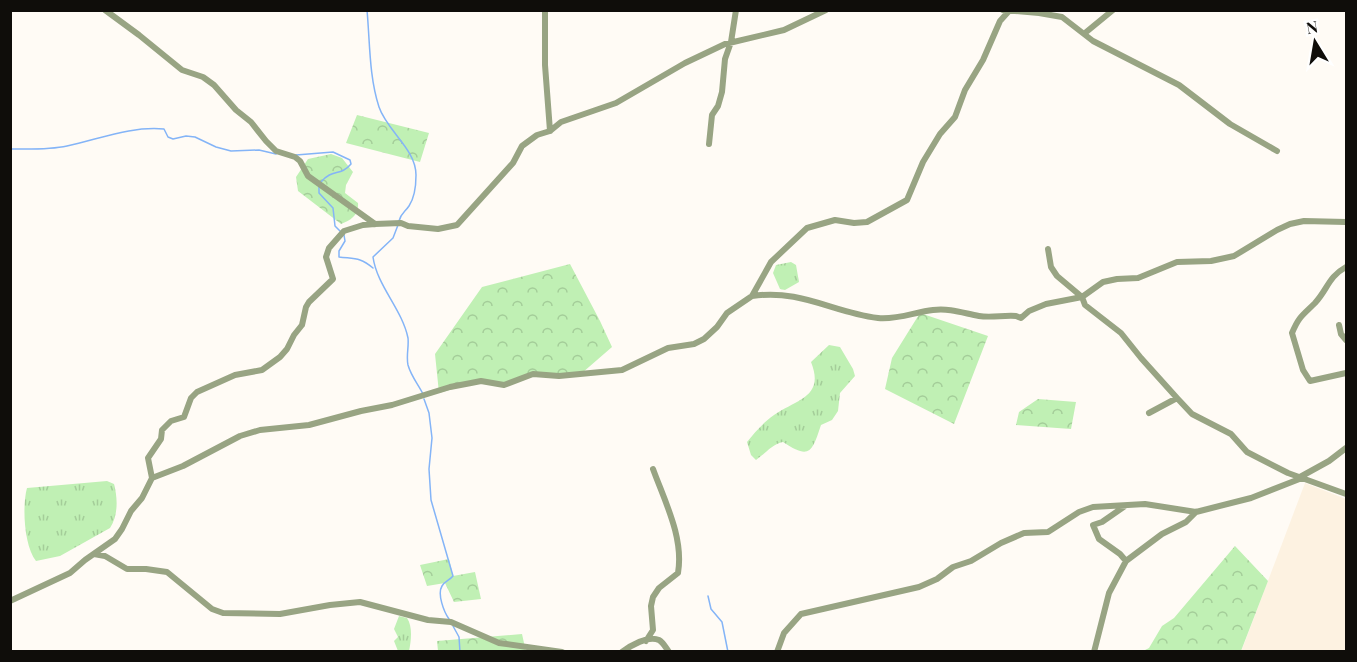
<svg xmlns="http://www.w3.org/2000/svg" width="1357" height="662" viewBox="0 0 1357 662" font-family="'Playfair Display',serif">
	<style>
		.built { fill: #fdf2e1 }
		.grass { fill: url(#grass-tufts) }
		.forest { fill: url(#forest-crowns) }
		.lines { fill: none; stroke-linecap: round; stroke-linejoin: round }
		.stream { stroke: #84b4f7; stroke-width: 1.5 }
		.minor { stroke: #98a483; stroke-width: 6 }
	</style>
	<defs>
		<pattern id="grass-tufts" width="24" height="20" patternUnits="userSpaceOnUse" patternTransform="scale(1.5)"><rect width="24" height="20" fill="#c0f0b4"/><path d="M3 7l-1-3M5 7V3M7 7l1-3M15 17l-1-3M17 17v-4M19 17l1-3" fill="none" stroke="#a4cd99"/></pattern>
		<pattern id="forest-crowns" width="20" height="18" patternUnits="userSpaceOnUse" patternTransform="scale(1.5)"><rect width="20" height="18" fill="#c0f0b4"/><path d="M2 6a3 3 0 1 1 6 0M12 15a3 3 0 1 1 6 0" fill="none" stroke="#a4cd99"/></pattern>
	</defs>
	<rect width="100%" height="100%" fill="#fffbf5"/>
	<path class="built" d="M1305,483l41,16v152l-105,1z"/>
	<path class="grass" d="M791,262l5,3 3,17 -14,8 -5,-1 -7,-16 3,-8z
		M829,345l11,2 13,22 2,7 -15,17 -2,18 -6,9 -11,5c-9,27 -11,35 -38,17 -11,2 -18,12 -27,18l-5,-5 -4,-13c8,-10 17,-20 27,-27 23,-16 51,-18 37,-53z
		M107,481l7,3c4,15 4,32 -4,44l-50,28 -24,5c-12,-15 -14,-55 -9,-73z
		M399,616l8,2c6,9 4,23 2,33h-11l-4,-10 4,-4 -4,-8z"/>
	<path class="forest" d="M357,115l72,18 -9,29 -74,-19z
		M331,154l11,4 11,14 -7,13 -1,8 13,10c1,12 -7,17 -17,21l-43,-33 -2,-14 12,-18z
		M570,264l30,57 12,26 -30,26 -23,3 -22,-4 -29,12 -27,-3 -42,12 -4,-39 47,-67z
		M920,313l68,23 -34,88 -69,-35 7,-31z
		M1038,399l38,3 -5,27 -55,-4 3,-13z
		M1235,546l33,35 -27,70h-98l6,-3 13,-22 12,-8z
		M449,559l4,17 22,-4 6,27 -27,3 -9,-19 -18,3 -7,-21z
		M522,634l4,18 -88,-1 -1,-10z"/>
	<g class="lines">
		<path class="stream" d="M367,10c3,33 2,66 12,97 8,24 37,42 37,68 0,10 -1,22 -7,31 -4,6 -8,7 -10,15
			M10,149c19,0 39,1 57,-3 33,-7 63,-20 97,-17l4,8 5,2 13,-3 9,1 21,10 15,4 28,-1 17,4
			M296,155l37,-3 17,8 1,4c-11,13 -18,4 -30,18
			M319,186v7l14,15 2,18 6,6
			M398,225l-5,13 -20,19c4,29 29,52 35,81 1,9 -2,18 0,27 3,11 10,19 15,29
			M344,235l1,6 -6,10v6c16,2 21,0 34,11
			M424,399l5,14 3,25 -3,31 2,31 22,76c-3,4 -8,5 -11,10 -5,8 2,26 7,33
			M708,596l3,13 11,13 6,30
			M453,626l6,11 1,15"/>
		<path class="minor" d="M105,10l34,25 43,35 21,7 11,8 22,25 15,12 15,19 10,10 19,6 5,4 8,15 67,48
			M545,10v55l5,66
			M1003,10l36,3 23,4 31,24 86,44 51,39 47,27
			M1085,33l28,-23
			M709,144l3,-29 6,-9 4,-14 3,-33 6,-17 5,-32
			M1048,249l3,18 6,9 25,21 3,8 36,28 20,25 36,40
			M1346,267c-18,10 -18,22 -31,36 -12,12 -16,13 -23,30l11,37 7,11 36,-8
			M752,296c50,-7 79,16 126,22 19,2 37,-6 55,-8 17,-2 30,3 46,6 12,2 25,-1 37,0l5,2 8,-7 17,-7 36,-7 21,-15 14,-3 21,-1 39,-16 34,-1 23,-5 43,-26 13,-6 14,-3 42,1
			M1339,325l2,9 5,6
			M1149,413l28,-15 15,16 39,20 16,18 41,21 58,21
			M1300,477l29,-16 17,-13
			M152,478l31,-12 57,-30 20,-6 49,-5 52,-14 31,-6 58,-18 21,-4 10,-2 23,4 29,-11 26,2 63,-6 46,-22 26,-4 10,-5 13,-12 10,-14 25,-17 19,-34 36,-34 28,-8 19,3 13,-1 40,-22 16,-38 17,-28 15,-17 10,-27 18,-30 17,-39 9,-10
			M1125,506l-23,16 -9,3 6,14 21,15 6,7
			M94,554l11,2 22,13h19l21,3 45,37 11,4 57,1 50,-9 30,-3 68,18 23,2 48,21 63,9
			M10,601l60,-28 15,-13 30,-21 7,-10 9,-18 11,-13 10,-20 -4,-20 13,-19 1,-9 9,-9 13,-4 7,-19 6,-6 38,-17 27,-5 18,-13 7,-8 7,-14 8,-10 4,-18 3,-5 24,-23 -7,-22 3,-9 15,-17 19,-6 12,-1 26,-1 7,3 30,3 19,-4 56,-62 9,-17 15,-11 13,-4 11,-9 55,-19 69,-40 40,-19 59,-14 42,-20
			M646,641l7,-11 -2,-24 2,-9 6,-9 19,-15c6,-35 -13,-71 -25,-104
			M622,652c8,-6 26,-17 37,-12 4,2 7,8 10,12
			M777,652l7,-19 17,-19 118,-27 18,-8 16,-12 18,-6 30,-18 23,-10 24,-1 31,-20 14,-5 52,-3 51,8 55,-14 51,-20
			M1094,652l15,-59 17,-32 36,-27 24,-12 10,-10"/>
	</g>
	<rect width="1357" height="662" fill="none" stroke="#0f0d0a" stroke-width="24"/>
	<g transform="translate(1315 42) rotate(349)" stroke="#ffffff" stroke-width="4.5" paint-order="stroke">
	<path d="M0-4.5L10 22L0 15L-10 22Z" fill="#0f0d0a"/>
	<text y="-9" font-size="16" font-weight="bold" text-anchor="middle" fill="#0f0d0a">N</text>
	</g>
</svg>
